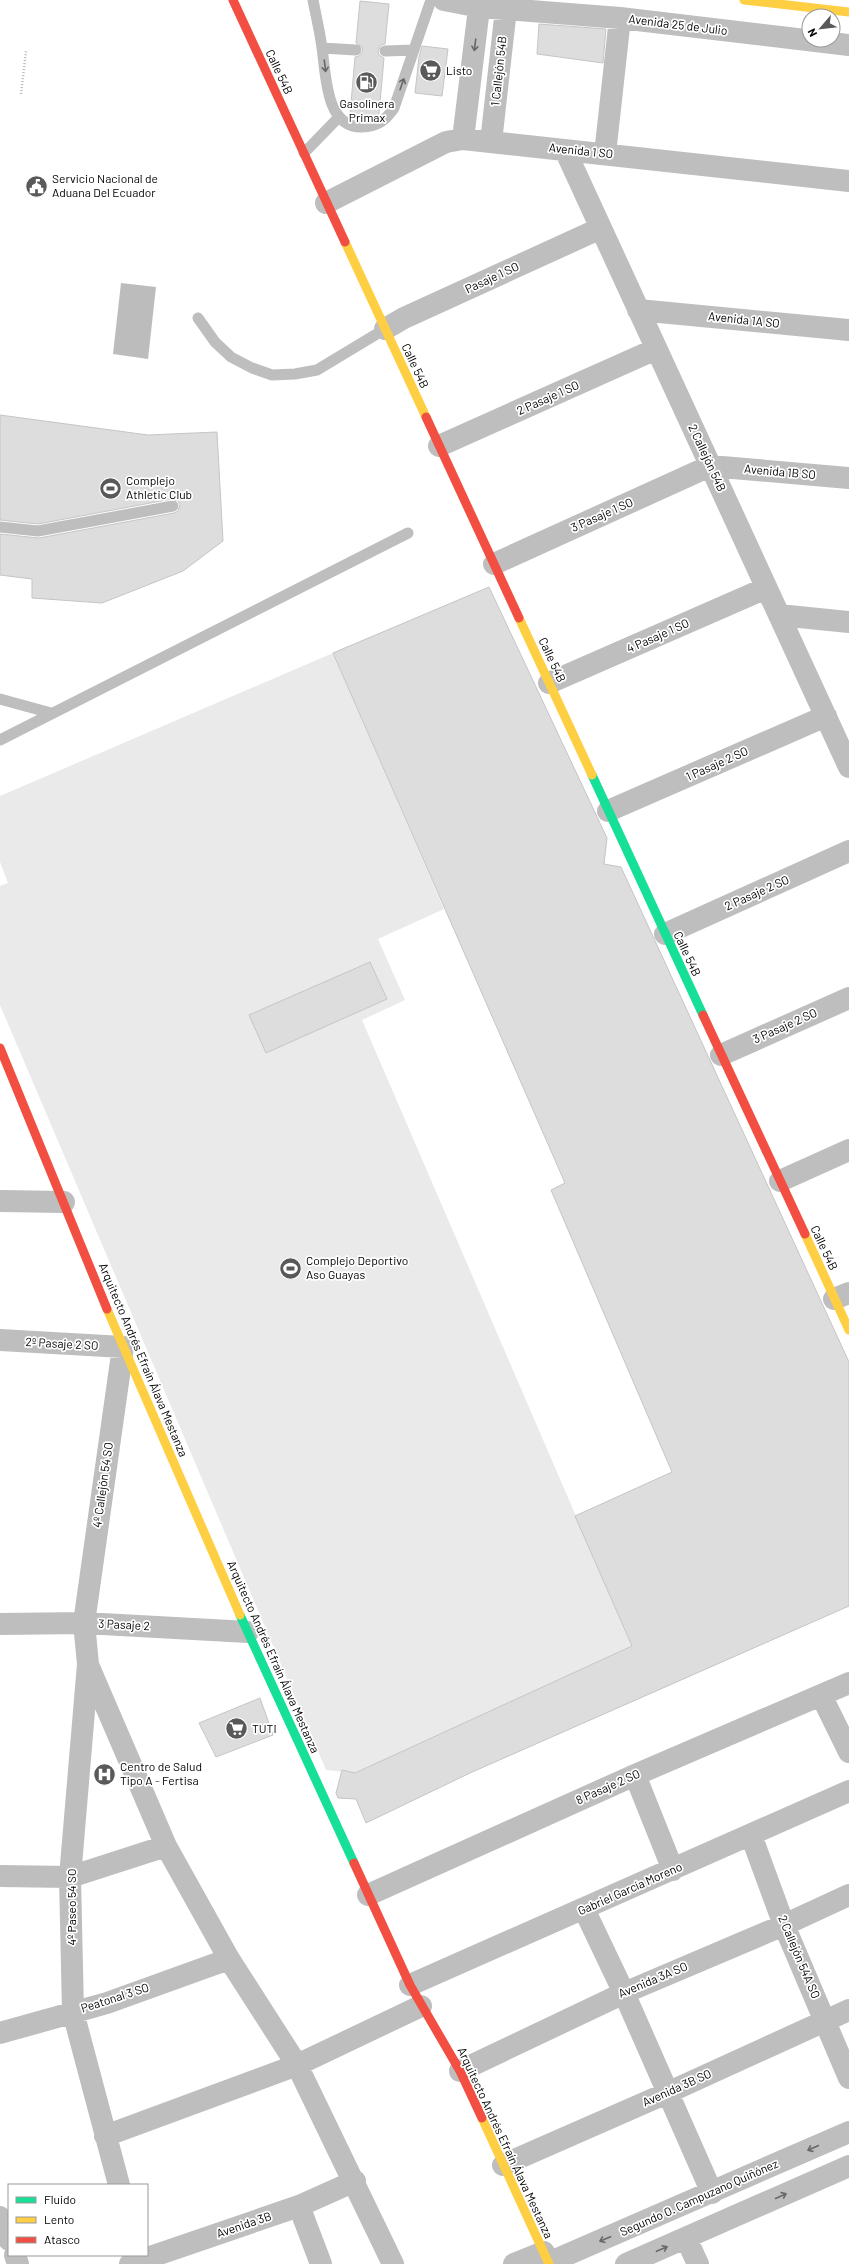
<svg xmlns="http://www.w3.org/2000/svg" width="849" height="2264" viewBox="0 0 849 2264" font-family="Barlow,sans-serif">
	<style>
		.green { fill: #eaeaea }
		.water { fill: #bcbcbc }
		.building { fill: #ddd; stroke: #c5c5c5 }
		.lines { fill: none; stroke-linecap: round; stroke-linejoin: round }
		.path { stroke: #b8b8b8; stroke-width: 2.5; stroke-dasharray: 1 2; stroke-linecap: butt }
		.lane { stroke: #bebebe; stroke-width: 11 }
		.street { stroke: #bebebe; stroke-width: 22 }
		.fast { stroke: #16e098; stroke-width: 9 }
		.slow { stroke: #ffcf43; stroke-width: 9 }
		.jam { stroke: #f24e42; stroke-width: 9 }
		.oneway { stroke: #686868 }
		.labels { text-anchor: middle; stroke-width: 3.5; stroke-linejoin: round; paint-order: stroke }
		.street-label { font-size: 12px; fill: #000; stroke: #fff }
		.poi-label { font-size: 12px; fill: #000; stroke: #fff; text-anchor: start }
	</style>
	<rect width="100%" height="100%" fill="#fff"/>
	<path class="green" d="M333,653l111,256 -66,30 27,61 -43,20 270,626 -277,127 -29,-3 -326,-765v-119l8,-3 -8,-21v-66z"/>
	<path class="water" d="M121,283l35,4 -8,72 -35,-5z"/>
	<path class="building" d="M360,1l29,3 -4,40 -4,1 -3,6 1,4 5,3 -5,56 -5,4 -24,-3 5,-58 4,-1 4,-5 -1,-4 -6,-4z
		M539,24l67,5 -3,34 -66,-9z
		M422,46l26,3 -6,47 -27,-3 4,-36z
		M0,415l148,20 69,-3 6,109 -40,30 -81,32 -70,-5v-19l-32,-4v-41l39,4 135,-25 4,-2 2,-6 -2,-4 -6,-2 -134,25 -38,-4z
		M489,587l118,251 -3,26 17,3 228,495v244l-379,167 -104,50 -10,-24 -18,-1 -2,-5 6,-23 13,3 277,-127 -57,-130 97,-44 -121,-282 14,-7 -232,-530z
		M370,962l17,37 -121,54 -17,-38z
		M260,1698l13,37 -57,22 -17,-34z"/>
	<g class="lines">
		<path class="path" d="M21,94l5,-43"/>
		<path class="lane" d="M313,0c3,16 7,32 9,48 4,25 3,80 40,79 16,-1 23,-6 32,-19l37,-108
			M322,48l34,2
			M385,51l29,-1
			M304,153l35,-36
			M198,318l17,24 16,15 21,11 20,7 23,-1 22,-4 68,-41
			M0,527l38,4 135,-25
			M0,699l51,14
			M0,740l408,-207"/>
		<path class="street" d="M444,0l36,7 140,11 229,27
			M463,139l17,-139
			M491,142l16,-142
			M565,150l284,617
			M605,154l15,-136
			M326,203l120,-61 17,-3 386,42
			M638,310l211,20
			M385,329l19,-11 197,-90
			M439,446l217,-97
			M494,564l216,-98 139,12
			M779,615l70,7
			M549,683l217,-95
			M608,811l218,-95
			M665,934l184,-83
			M721,1055l128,-57
			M780,1181l69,-31
			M0,1201l64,1
			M834,1299l15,-6
			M0,1340l123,7 -39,276 4,41 -18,213 3,135 46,173
			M0,1624l84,-1 164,9
			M89,1667l77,179 63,113 68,106 96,199
			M821,1695l28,57
			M635,1775l38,95
			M751,1835l33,90 65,153
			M0,1876l70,1 96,-31
			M368,1895l267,-120 214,-92
			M584,1909l40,84 88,200
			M410,1985l439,-194
			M0,2033l107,-30 122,-44
			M460,2071l164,-78 160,-68 65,-30
			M105,2136l192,-71 124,-59
			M503,2165l164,-72 182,-83
			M299,2206l22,58
			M0,2217l9,23
			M686,2238l12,26
			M15,2255l3,9
			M548,2263l301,-131
			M130,2264l169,-58 56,-25
			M514,2264l30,-12
			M626,2264l223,-98"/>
		<path class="fast" d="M592,775l111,240
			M240,1615l114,248"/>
		<path class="slow" d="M744,0l105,12
			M345,242l81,175
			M519,618l73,157
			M805,1234l44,96
			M107,1309l133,306
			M482,2118l67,146"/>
		<path class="jam" d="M233,0l112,242
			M426,417l93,201
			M703,1015l102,219
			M0,1048l107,261
			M354,1863l56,122 50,86 22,47"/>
	</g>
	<defs><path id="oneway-shaft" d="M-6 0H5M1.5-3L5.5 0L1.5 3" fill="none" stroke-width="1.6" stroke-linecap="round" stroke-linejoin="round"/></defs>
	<g class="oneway">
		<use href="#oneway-shaft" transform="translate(475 45) rotate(97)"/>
		<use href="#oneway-shaft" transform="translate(325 66) rotate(83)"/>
		<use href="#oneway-shaft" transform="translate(402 84) rotate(-71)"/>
		<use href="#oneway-shaft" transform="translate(813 2148) rotate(156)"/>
		<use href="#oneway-shaft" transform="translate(781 2196) rotate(-24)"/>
		<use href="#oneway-shaft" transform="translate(605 2239) rotate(157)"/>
		<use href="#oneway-shaft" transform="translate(662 2249) rotate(-23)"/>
	</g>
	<defs>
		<symbol id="supermarket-disc" viewBox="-11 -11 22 22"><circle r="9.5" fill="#595959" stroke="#fff"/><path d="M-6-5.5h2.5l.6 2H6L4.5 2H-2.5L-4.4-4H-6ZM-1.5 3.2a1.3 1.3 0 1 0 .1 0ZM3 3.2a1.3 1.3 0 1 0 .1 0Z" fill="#fff"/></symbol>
		<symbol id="fuel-disc" viewBox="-11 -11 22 22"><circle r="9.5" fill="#595959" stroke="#fff"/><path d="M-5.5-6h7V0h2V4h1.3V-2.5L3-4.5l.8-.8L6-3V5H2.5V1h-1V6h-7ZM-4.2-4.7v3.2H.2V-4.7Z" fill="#fff"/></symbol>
		<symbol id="civic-disc" viewBox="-11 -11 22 22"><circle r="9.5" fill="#595959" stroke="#fff"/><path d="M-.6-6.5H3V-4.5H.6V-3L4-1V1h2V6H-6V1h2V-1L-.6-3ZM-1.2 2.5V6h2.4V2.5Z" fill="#fff"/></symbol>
		<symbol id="stadium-disc" viewBox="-11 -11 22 22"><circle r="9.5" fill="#595959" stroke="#fff"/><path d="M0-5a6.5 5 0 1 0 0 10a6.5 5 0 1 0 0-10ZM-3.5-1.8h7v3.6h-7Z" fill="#fff"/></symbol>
		<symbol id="hospital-disc" viewBox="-11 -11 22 22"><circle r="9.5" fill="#595959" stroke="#fff"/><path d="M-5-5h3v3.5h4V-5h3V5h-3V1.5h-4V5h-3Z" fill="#fff"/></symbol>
	</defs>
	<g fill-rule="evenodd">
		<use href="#supermarket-disc" x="418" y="58" width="25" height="25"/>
		<use href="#fuel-disc" x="354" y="70" width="25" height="25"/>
		<use href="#civic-disc" x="24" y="174" width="25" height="25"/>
		<use href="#stadium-disc" x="98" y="476" width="25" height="25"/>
		<use href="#stadium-disc" x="278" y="1256" width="25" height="25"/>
		<use href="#supermarket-disc" x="224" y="1716" width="25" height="25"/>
		<use href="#hospital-disc" x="92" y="1762" width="25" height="25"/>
	</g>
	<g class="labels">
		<g class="street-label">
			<text transform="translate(678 25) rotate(7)" y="4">Avenida 25 de Julio</text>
			<text transform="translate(499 71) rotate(-84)" y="4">1 Callejón 54B</text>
			<text transform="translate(279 72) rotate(65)" y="4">Calle 54B</text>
			<text transform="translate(581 151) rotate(6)" y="4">Avenida 1 SO</text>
			<text transform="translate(492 278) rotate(-25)" y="4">Pasaje 1 SO</text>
			<text transform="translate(744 320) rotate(6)" y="4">Avenida 1A SO</text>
			<text transform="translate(415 366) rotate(65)" y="4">Calle 54B</text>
			<text transform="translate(548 398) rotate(-24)" y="4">2 Pasaje 1 SO</text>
			<text transform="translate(707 458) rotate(65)" y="4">2 Callejón 54B</text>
			<text transform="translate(780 472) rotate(5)" y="4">Avenida 1B SO</text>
			<text transform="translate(602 515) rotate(-24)" y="4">3 Pasaje 1 SO</text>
			<text transform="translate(658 636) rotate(-24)" y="4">4 Pasaje 1 SO</text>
			<text transform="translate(552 660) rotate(65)" y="4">Calle 54B</text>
			<text transform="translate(717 764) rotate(-24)" y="4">1 Pasaje 2 SO</text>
			<text transform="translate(757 893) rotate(-24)" y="4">2 Pasaje 2 SO</text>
			<text transform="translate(687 954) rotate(65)" y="4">Calle 54B</text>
			<text transform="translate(785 1026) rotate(-24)" y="4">3 Pasaje 2 SO</text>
			<text transform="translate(824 1248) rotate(65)" y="4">Calle 54B</text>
			<text transform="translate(62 1344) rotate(3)" y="4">2º Pasaje 2 SO</text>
			<text transform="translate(143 1360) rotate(67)" y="4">Arquitecto Andrés Efraín Álava Mestanza</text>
			<text transform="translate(103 1485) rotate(-82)" y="4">4º Callejón 54 SO</text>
			<text transform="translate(124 1625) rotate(3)" y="4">3 Pasaje 2</text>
			<text transform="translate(273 1657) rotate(66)" y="4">Arquitecto Andrés Efraín Álava Mestanza</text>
			<text transform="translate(608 1787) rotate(-24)" y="4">8 Pasaje 2 SO</text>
			<text transform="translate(630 1889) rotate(-24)" y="4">Gabriel García Moreno</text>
			<text transform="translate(72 1907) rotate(-90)" y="4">4º Paseo 54 SO</text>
			<text transform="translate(799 1957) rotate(67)" y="4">2 Callejón 54A SO</text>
			<text transform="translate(653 1980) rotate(-23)" y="4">Avenida 3A SO</text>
			<text transform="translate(115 1998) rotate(-18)" y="4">Peatonal 3 SO</text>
			<text transform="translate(677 2088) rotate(-24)" y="4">Avenida 3B SO</text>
			<text transform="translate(505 2143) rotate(65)" y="4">Arquitecto Andrés Efraín Álava Mestanza</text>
			<text transform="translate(699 2198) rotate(-24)" y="4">Segundo O. Campuzano Quiñónez</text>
			<text transform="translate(244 2225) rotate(-19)" y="4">Avenida 3B</text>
		</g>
		<g class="poi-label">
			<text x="446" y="75">Listo</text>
			<text x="367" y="108" text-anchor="middle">Gasolinera<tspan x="367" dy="14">Primax</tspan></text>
			<text x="52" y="183">Servicio Nacional de<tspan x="52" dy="14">Aduana Del Ecuador</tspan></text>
			<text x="126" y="485">Complejo<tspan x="126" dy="14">Athletic Club</tspan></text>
			<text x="306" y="1265">Complejo Deportivo<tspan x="306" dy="14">Aso Guayas</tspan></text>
			<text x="252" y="1733">TUTI</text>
			<text x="120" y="1771">Centro de Salud<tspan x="120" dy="14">Tipo A - Fertisa</tspan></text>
		</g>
	</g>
	<rect x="8" y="2184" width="140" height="72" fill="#ffffff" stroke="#999999"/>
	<rect x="16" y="2197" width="20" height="6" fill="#16e098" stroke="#999999"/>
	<text x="44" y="2204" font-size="12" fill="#000000">Fluido</text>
	<rect x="16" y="2217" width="20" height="6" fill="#ffcf43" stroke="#999999"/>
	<text x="44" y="2224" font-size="12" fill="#000000">Lento</text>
	<rect x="16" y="2237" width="20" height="6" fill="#f24e42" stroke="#999999"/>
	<text x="44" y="2244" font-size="12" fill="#000000">Atasco</text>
	<g transform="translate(821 28) rotate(242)"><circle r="19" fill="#ffffff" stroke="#999999"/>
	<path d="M0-3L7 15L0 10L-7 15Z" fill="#595959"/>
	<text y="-6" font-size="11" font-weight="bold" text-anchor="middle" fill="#000000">N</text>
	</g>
</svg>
